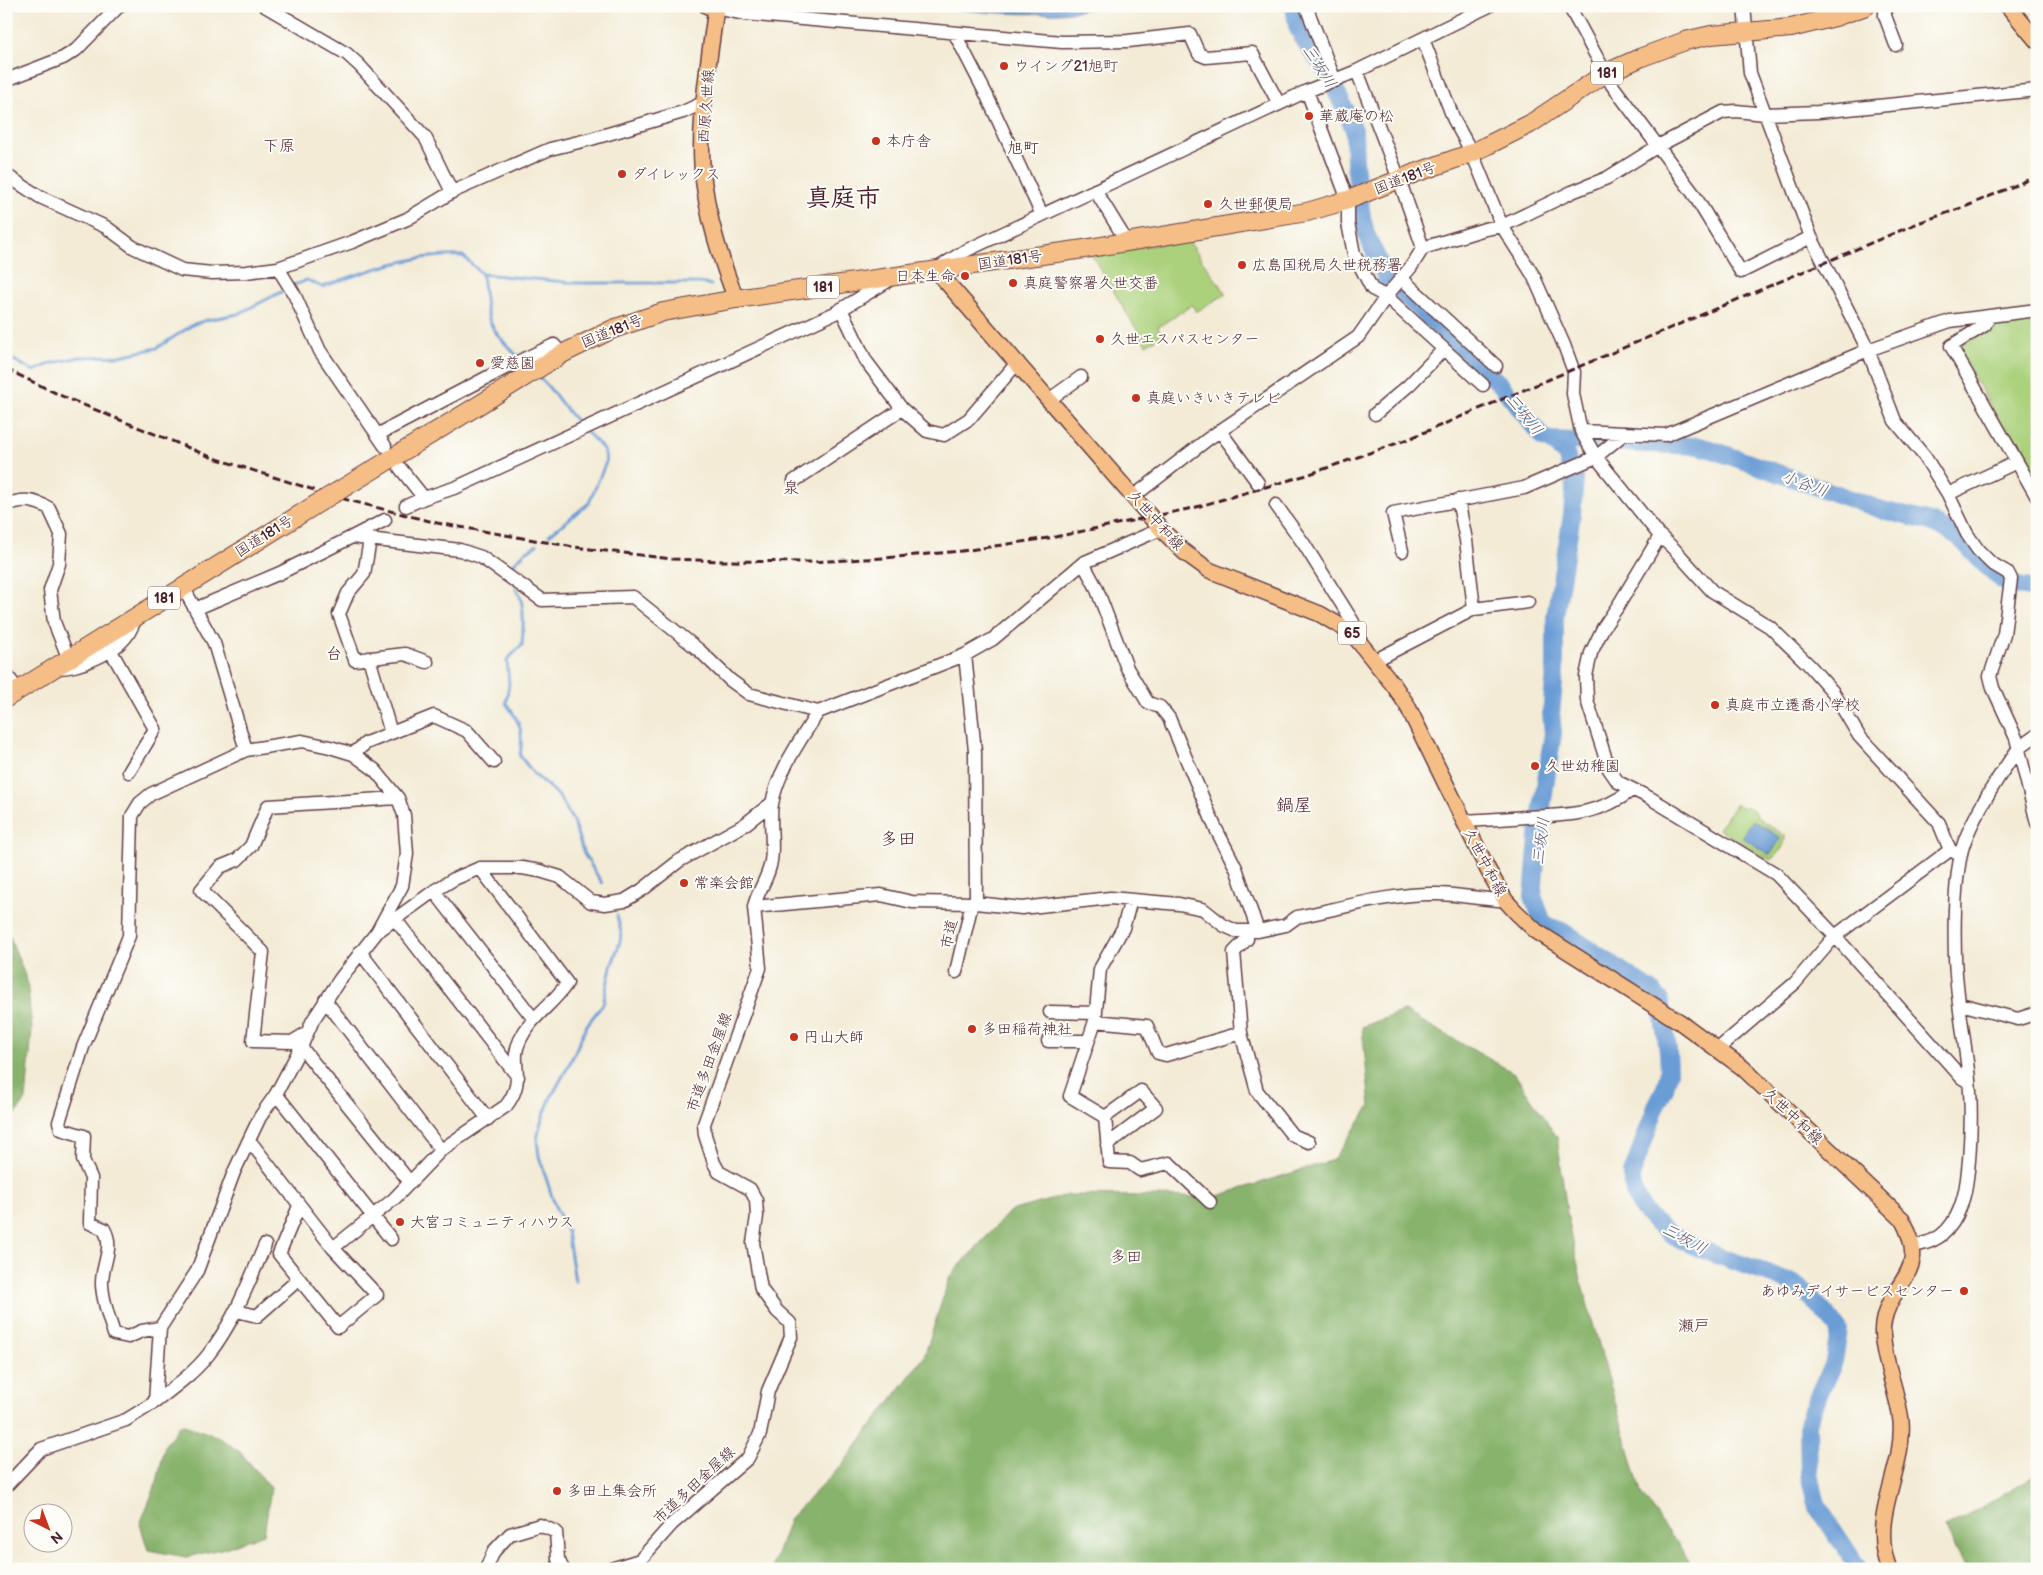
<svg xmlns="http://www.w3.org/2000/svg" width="2043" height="1575" viewBox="0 0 2043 1575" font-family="'Balsamiq Sans','Klee One',sans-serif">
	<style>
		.green { fill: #abd17c; stroke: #7a7854 }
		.forest { fill: #88b36c; stroke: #69694c }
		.water { fill: #6b9cd5; stroke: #5a5e80 }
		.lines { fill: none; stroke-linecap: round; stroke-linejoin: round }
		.stream { stroke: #6b9cd5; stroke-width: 3 }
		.river { stroke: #6b9cd5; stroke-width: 18 }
		.minor-casing { stroke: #633e45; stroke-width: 15 }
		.major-casing { stroke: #633e45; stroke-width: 18 }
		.highway-casing { stroke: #633e45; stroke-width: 20 }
		.minor { stroke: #fff; stroke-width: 12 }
		.major { stroke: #f6be87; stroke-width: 15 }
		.highway { stroke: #f6be87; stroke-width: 18 }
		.rail { stroke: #4a1f2b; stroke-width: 3; stroke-dasharray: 8 4; stroke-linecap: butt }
		.highway-bridge-casing { stroke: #633e45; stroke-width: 20; stroke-linecap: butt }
		.highway-bridge { stroke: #f6be87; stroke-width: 18 }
		.poi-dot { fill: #c8321e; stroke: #fdfcf7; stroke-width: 2 }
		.labels { text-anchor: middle; stroke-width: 4; stroke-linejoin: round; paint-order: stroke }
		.shield { fill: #fdfcf7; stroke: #806168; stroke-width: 1 }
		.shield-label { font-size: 14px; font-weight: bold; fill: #4a1f2b }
		.poi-label { font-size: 15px; fill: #4a1f2b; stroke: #fdfcf7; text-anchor: start }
		.street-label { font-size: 15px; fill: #4a1f2b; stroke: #fdfcf7 }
		.water-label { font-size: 16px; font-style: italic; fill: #595777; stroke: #fdfcf7 }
		.neighbourhood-label { font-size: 16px; fill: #4a1f2b; stroke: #fdfcf7 }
		.quarter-label { font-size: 18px; fill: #4a1f2b; stroke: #fdfcf7 }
		.town-label { font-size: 25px; font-weight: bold; fill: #4a1f2b; stroke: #fdfcf7 }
	</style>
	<rect width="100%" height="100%" fill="#fdfcf7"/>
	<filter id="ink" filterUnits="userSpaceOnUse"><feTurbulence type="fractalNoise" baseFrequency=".02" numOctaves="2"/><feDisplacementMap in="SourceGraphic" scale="10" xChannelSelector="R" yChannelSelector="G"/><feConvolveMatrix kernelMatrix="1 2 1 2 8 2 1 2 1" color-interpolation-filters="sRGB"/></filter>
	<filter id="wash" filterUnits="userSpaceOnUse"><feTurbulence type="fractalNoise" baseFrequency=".0096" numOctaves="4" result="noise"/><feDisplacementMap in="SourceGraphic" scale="20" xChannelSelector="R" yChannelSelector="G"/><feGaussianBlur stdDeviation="1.12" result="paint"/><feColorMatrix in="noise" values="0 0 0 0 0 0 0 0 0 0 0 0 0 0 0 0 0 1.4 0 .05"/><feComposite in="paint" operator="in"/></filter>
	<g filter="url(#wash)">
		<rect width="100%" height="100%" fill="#f3ebd6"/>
		<path class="green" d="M1188,240l38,54 -30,18 -4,-7 -34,22 3,9 -15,9 -55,-91z
			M2037,314v170l-11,-19 -11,-15 -55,-98v-6l39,-29z
			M1736,804l7,4 3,-2 7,4 5,8 27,18c0,11 -6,18 -15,24l-52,-31z"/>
		<path class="forest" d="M6,934l4,3 17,44 5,48 -6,71 -20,27z
			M1404,1011l110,62 43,64 10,76 15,72 59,208 54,76h-923l18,-51 52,-53 82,-108 26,-81 60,-65 58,-16 147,2 118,-37 37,-54 -8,-79z
			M181,1424l36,12 23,16 31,36 -7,46 -39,14 -39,9 -38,-7 -8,-26 17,-42 8,-37z
			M2037,1471v98h-71l-20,-41 76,-44z"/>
		<path class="water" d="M928,6h168c-28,14 -134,6 -168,0z
			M1753,820l28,18 -11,17 -28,-18z"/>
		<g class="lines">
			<path class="stream" d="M482,274l94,9h123l12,2
				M292,286l15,-6 15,7c48,-17 89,-33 141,-31l19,18c3,19 2,43 15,60 6,8 14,15 21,23
				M6,356l28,15 16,-7 30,-7 40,-1 37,-8 37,-24 13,-4 31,-6 49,-25
				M539,377c16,15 26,33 41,48
				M549,535l40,-32 17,-41 -2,-12 -18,-19
				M509,569l15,-16 13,-8
				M516,588c10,15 7,40 6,57l-15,15 2,24 -3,19c14,19 18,28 14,53l14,18 24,21 15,26 11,33 18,29
				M575,1281l-8,-50 -12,-25 -16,-50 -2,-16 3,-15 10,-26 19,-34 18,-40 16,-21 8,-37 9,-25 1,-10 -4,-16"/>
			<path class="river" d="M1294,6l3,20 6,13 24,33 23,48 4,10 1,34 7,53 4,17 21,45 114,106 42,53 7,2 16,15 9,24 -3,36 -17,102v56l-4,40 2,20 -14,94 -6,69 9,24 4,5 16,6 90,60 8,8 8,51 1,22 -4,16 -8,16 -25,70c-3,69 114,86 162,110 11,6 37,35 45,46l-5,31 -22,48 -4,16 1,49 7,30 43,65
				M1550,440l149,6 14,4 169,60 49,12 27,14 21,23 23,21 15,6 20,3"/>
		</g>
	</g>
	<g filter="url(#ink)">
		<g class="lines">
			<defs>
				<path id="minor" d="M265,6l82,48 12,11 66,72 27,55
					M716,6v2l28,6 318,28 66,-1 62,-7 9,20 7,3 46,-4 27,51
					M1306,6l29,75
					M1569,6l43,79 81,108 48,79 70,-35
					M1744,6l6,67 61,164 57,113 27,71 30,36 23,37 19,40 11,16 13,13 17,10 3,6 -7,55 -14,42 3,12 23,50 21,85
					M1885,6v10l11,29
					M955,34l31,60 56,121
					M1423,39l31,81 18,33 30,73 31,49 31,70 10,27 -1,22 8,37 15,26 64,79 14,13 38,42 58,36 39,38 24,27 26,44 80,87 11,27 10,5
					M1357,71l42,108 24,69
					M6,80l57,-22 13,-8 43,-44
					M1307,91l41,109v23l6,31 18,35 15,8 96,88
					M6,175l34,22 66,30 27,20 49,23 30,3 34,-1 32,-4 74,-26 55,-23 45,-27 98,-43 41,-10 92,-27 22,-10
					M1095,190l32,52
					M278,268l16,26 26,57 65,95
					M938,268l25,-16 344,-161 50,-20 132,-65
					M1401,278l95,88
					M841,309l25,52 36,48 25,22 17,4 25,-16 49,-57
					M1989,316l-4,9 -34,21 86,151
					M1050,399l31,-22
					M1375,414l34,-29 35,-36
					M1220,431l38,52
					M1581,431l85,4 202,-85 82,-29 87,-11
					M379,434l130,-68 45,-21 8,9
					M400,468l24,30 33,-11 378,-174 56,-34
					M794,481l108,-72
					M1948,494l69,-32
					M1134,496l74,-57 150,-102 30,-43 23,-27 12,-19 62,-19 17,-3 70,-34 35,-14 51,-32 65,-34 13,-1 29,3 53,-2 219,-22
					M1458,500l8,40 8,69
					M6,505c17,-7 28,-5 43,3l12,26 -2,30 -9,26 4,32 14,35
					M1276,505l28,39 49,78 -1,11
					M406,506l18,-8
					M1660,536l-42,70 -15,22 -12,25 -5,23 1,24 22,69 9,13 32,16 126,76 59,62 127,142 7,4
					M352,537l33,-17
					M370,540l-6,34 -16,19 -9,21 16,46 50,-6 22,8
					M1402,551l-9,-38 131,-25 72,-31 29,-24
					M1083,563l13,24 31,81 21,35 12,4 9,11 46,109 21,41 22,63
					M183,587l31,56 32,107
					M195,609l85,-36 72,-36 108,13 21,7 61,43 91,-3 67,54 30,29 19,14 69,18 147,-57 28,-16 90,-76 78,-34
					M111,651l44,78 -26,43
					M965,655l10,96 1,152
					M369,658l22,75
					M1374,661l100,-52 54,-7
					M55,668c23,1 60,-15 73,-34 3,-5 6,-12 9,-17
					M6,674l12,16
					M353,754l13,-11 68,-27 33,15 27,31
					M1463,821c21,-1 41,-2 62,-4 41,-2 73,-1 107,-27
					M434,891l99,127
					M1131,900l-8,28 -23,41 -5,52 -25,75 35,21 4,45 21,1 10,7 29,-7 41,39
					M754,907l127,-12 31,7 64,1 46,5 88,-10 69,6 24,5 20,16 13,6h22l28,-6 11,-8c46,-9 93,-24 140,-23 22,0 45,6 68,6
					M395,919l123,158
					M1245,931l2,8 -13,13 7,81 16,58 35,44 17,7
					M360,952l128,167
					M956,972l16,-69
					M325,1000l116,150
					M1960,1004l58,15 19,-6
					M1050,1012l46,1
					M1095,1021l52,5 11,27 8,2 75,-22
					M307,1033l-15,9 -39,-1 10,-89 -62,-62 19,-23 17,-7 14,-14 17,-40 130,-8
					M1048,1041h40
					M301,1047l108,134
					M1718,1049l77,-66 40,-47 115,-86
					M276,1094l115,145
					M1105,1117l36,-26 15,17 -49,37
					M249,1140l84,108 61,-49 47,-49 65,-44c22,-29 2,-42 14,-66 11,-24 33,-35 47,-57l-87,-115
					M299,1206l-20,48 59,73 39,-32 -44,-47
					M1913,1246c13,-2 25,-6 34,-16 17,-19 20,-46 22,-70 2,-27 3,-53 0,-80 -4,-41 -13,-83 -14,-124 -1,-33 -1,-69 6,-102 5,-27 38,-79 55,-102 5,-7 14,-12 21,-17
					M237,1311l20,5 42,-37
					M160,1328l-18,3 -14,6 -14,-3c-5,-16 -11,-32 -12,-49 -1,-21 13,-36 2,-56l-14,-6 1,-45 -8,-18 1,-24 -23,-7 -2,-7 24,-75 46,-111 3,-120 8,-13 11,-9 95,-44 56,-9 28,6 23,7 22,16 23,28 6,17 3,39 -5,32 -24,44
					M155,1402c18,-14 39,-29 53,-47 26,-33 40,-71 57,-110
					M6,1486l35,-37 85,-29 29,-18 5,-74 37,-57 37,-99 15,-32 11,-23 16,-23 25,-47 12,-27 27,-41 37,-47 57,-41 20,-12 26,-11h42l18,3 20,6 31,25 14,2 19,-3 18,-11 37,-29 65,-36 28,-22
					M486,1569l8,-18 16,-17 30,-9 16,7 2,27 5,10
					M611,1569l29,-9 32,-36 76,-66 12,-24 8,-43 23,-54 -1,-14 -13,-12 -16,-22 -8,-46 4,-27 -1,-16 -6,-11 -31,-17 -5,-9 -9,-28 -1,-11 56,-156 -6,-61c3,-16 15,-29 17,-46 3,-19 -2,-39 1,-57 5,-32 30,-66 46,-92"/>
				<path id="major" d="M707,6l9,2c-7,54 -20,124 -12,176 5,39 18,79 32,115
					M2008,6l29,35
					M936,270l225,259 23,23 25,18 111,44 32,19 43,54 12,18 81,165 17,30 11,12 20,19 144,91 63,46 159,151c30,55 -12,60 -19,105 -4,26 15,68 18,97 4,52 -33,95 -12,148"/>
				<path id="highway" d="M340,490l222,-136 51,-25 50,-17 73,-13 348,-50 223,-37 41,-12 62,-25 62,-22 58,-29 76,-51 36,-16 43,-16 26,-6 80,-7 44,-11 31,-11
					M6,698l317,-198"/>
			</defs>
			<use href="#minor" class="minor-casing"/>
			<use href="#major" class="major-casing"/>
			<use href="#highway" class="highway-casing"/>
			<use href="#minor" class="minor"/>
			<use href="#major" class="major"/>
			<use href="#highway" class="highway"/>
			<path class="rail" d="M6,369l58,28 147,60 125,40 101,26 137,24 98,12 50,2 88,1 74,-4 78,-7 93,-14 138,-29 114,-33 99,-35 512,-217 49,-17 70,-30"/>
			<defs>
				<path id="highway-bridge" d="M323,500l17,-10"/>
			</defs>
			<use href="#highway-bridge" class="highway-bridge-casing"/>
			<use href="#highway-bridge" class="highway-bridge"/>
		</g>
	</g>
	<g class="poi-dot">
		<circle cx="1004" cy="66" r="5"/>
		<circle cx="1309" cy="116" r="5"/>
		<circle cx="876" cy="141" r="5"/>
		<circle cx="622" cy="174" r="5"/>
		<circle cx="1208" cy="204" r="5"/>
		<circle cx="1242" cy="265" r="5"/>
		<circle cx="965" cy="276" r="5"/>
		<circle cx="1013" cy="283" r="5"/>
		<circle cx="1100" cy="339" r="5"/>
		<circle cx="480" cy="363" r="5"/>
		<circle cx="1136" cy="398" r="5"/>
		<circle cx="1715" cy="705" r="5"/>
		<circle cx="1535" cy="766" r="5"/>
		<circle cx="684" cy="883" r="5"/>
		<circle cx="972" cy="1029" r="5"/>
		<circle cx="794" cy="1037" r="5"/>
		<circle cx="400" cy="1222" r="5"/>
		<circle cx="1964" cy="1291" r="5"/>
		<circle cx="557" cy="1491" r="5"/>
	</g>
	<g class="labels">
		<g class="shield">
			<rect x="1591" y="61.5" width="32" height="23" rx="4"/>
			<rect x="807" y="275.5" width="32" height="23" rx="4"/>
			<rect x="148" y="586.5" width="32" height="23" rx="4"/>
			<rect x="1338" y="621.5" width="28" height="23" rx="4"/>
		</g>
		<g class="shield-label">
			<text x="1607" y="78">181</text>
			<text x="823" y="292">181</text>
			<text x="164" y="603">181</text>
			<text x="1352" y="638">65</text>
		</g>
		<g class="poi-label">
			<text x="1014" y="71">ウイング21旭町</text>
			<text x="1319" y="121">華蔵庵の松</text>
			<text x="886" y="146">本庁舎</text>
			<text x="632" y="179">ダイレックス</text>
			<text x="1218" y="209">久世郵便局</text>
			<text x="1252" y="270">広島国税局久世税務署</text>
			<text x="955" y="281" text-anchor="end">日本生命</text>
			<text x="1023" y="288">真庭警察署久世交番</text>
			<text x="1110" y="344">久世エスパスセンター</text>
			<text x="490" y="368">愛慈園</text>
			<text x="1146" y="403">真庭いきいきテレビ</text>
			<text x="1725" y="710">真庭市立遷喬小学校</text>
			<text x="1545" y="771">久世幼稚園</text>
			<text x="694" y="888">常楽会館</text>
			<text x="982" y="1034">多田稲荷神社</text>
			<text x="804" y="1042">円山大師</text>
			<text x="410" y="1227">大宮コミュニティハウス</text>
			<text x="1954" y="1296" text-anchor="end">あゆみデイサービスセンター</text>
			<text x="567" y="1496">多田上集会所</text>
		</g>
		<g class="street-label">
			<text transform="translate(706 106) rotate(-86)" y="5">西原久世線</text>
			<text transform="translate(1405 178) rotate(-21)" y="5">国道181号</text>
			<text transform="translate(1010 260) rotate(-8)" y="5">国道181号</text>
			<text transform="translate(612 331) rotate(-22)" y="5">国道181号</text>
			<text transform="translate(1156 520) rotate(48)" y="5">久世中和線</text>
			<text transform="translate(264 536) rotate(-32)" y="5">国道181号</text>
			<text transform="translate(1485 862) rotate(62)" y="5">久世中和線</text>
			<text transform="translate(949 934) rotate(-77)" y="5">市道</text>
			<text transform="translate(709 1062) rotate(-70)" y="5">市道多田金屋線</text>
			<text transform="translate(1793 1116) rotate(43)" y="5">久世中和線</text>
			<text transform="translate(694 1485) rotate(-43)" y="5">市道多田金屋線</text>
		</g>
		<g class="water-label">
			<text transform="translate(1320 66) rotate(57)" y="6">三坂川</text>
			<text transform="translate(1525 414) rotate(51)" y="6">三坂川</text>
			<text transform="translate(1805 483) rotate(20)" y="6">小谷川</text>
			<text transform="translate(1540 841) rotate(-83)" y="6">三坂川</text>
			<text transform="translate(1685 1238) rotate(28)" y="6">三坂川</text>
		</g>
		<g class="neighbourhood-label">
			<text x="279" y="151">下原</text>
			<text x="1023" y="153">旭町</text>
			<text x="791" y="493">泉</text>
			<text x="334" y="659">台</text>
			<text x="1126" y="1262">多田</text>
			<text x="1694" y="1331">瀬戸</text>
		</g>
		<g class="quarter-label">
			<text x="1294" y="811">鍋屋</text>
			<text x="898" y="845">多田</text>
		</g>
		<g class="town-label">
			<text x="843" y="206">真庭市</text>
		</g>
	</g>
	<rect width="2043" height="1575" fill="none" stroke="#fdfcf7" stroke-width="25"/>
	<g transform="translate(48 1528) rotate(138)"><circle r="24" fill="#fdfcf7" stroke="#b5a4a5"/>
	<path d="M0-4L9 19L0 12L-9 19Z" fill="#c8321e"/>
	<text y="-8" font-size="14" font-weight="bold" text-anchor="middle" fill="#4a1f2b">N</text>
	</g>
</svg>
